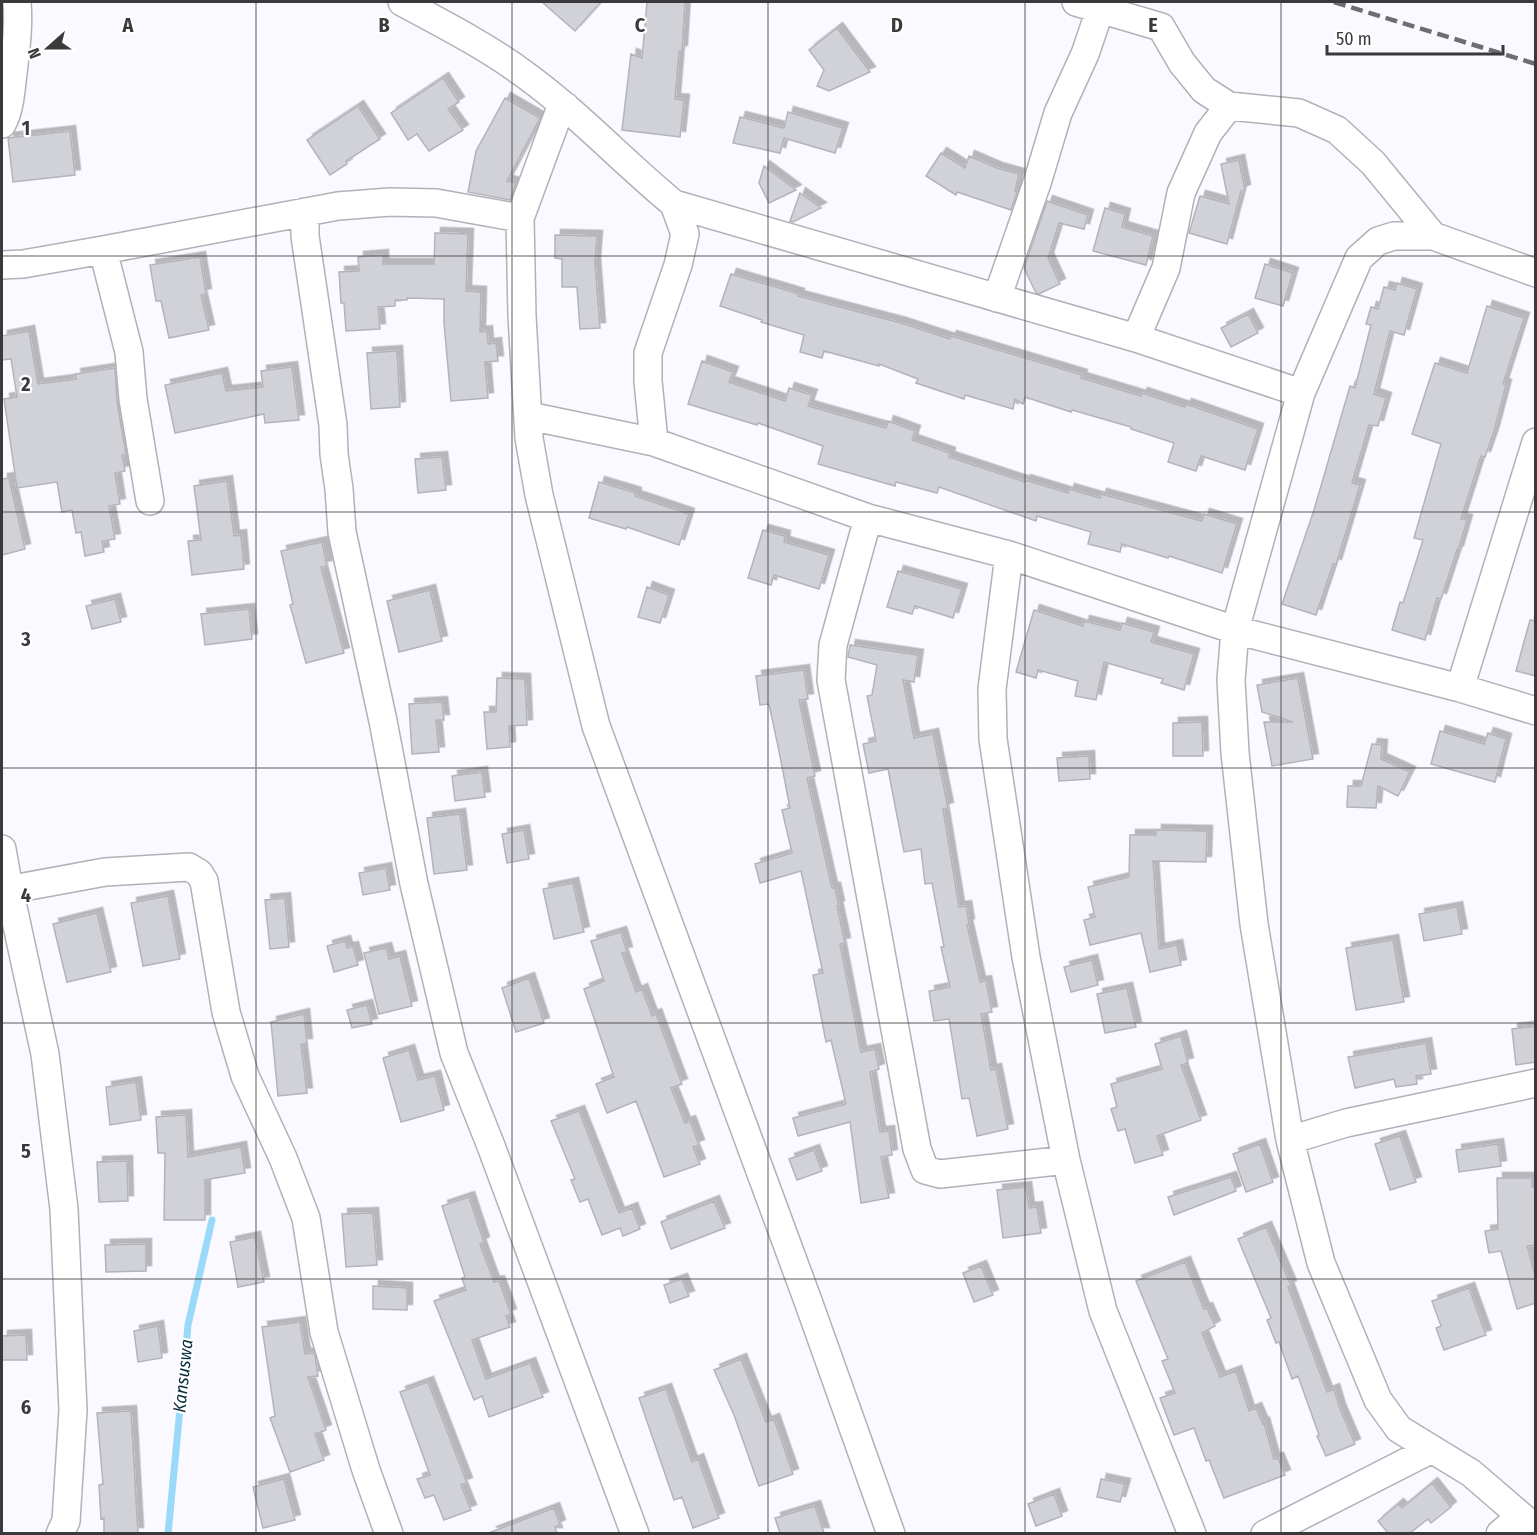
<svg xmlns="http://www.w3.org/2000/svg" width="1537" height="1535" viewBox="0 0 1537 1535" font-family="'Fira Sans Condensed',sans-serif">
	<style>
		.lines { fill: none; stroke-linecap: round; stroke-linejoin: round }
		.stream { stroke: #9ad9f8; stroke-width: 7 }
		.building { fill: #d1d1d8; stroke: #b3b3ba; stroke-width: 1.5; filter: url(#shadow) }
		.street-casing { stroke: #b1b1b8; stroke-width: 30 }
		.street { stroke: #fff; stroke-width: 27 }
		.rail { stroke: #6e6e71; stroke-width: 4.5; stroke-dasharray: 12 6; stroke-linecap: butt }
		.grid { fill: none; stroke: #3a3a3d; stroke-width: 1.5; stroke-opacity: 0.55 }
		.labels { text-anchor: middle; stroke-width: 4.5; stroke-linejoin: round; paint-order: stroke }
		.water-label { font-size: 18px; font-style: italic; fill: #082e3e; stroke: #fff }
		.grid-label { font-size: 20px; text-anchor: middle; font-weight: bold; fill: #3a3a3d; stroke: #fff; stroke-width: 4.5; stroke-linejoin: round; paint-order: stroke }
	</style>
	<defs>
		<filter id="shadow"><feDropShadow dx="5.5" dy="-5.5" stdDeviation="0" flood-color="#0004"/></filter>
	</defs>
	<rect width="100%" height="100%" fill="#f9f9ff"/>
	<g class="lines">
		<path class="stream" d="M168,1534l20,-209 24,-105"/>
	</g>
	<path class="building" d="M542,2h59l-26,29z
		M647,2h38l-3,49h-3l-4,48 9,1 -4,37 -58,-7 9,-76 11,4z
		M837,28l33,44 -41,19 -12,-5 7,-16 -15,-20z
		M443,78l16,24 -11,7 15,21 -34,21 -12,-17 -9,6 -17,-27z
		M505,98l35,20 -33,63 9,2 -6,17 -42,-8 8,-41z
		M358,106l22,33 -34,22 1,3 -17,11 -23,-35z
		M788,112l55,16 -8,25 -51,-15 -4,15 -47,-10 7,-26 44,11z
		M70,131l5,44 -62,7 -5,-44z
		M941,153l24,15 4,-12 28,12 22,6 -4,17 2,1 -6,18 -54,-18 -1,3 -30,-19z
		M1239,160l6,30 -4,1 -14,53 -38,-11 11,-37 29,8 -8,-40z
		M764,166l32,24 -27,13 -10,-20z
		M800,193l21,15 -28,14 -3,-1z
		M1047,201l41,14 -4,14 -25,-6 -11,35 12,26 -21,10 -3,-1 -12,-25z
		M1105,208l20,6 -3,13 31,9 -7,29 -53,-14z
		M435,233l33,1 -2,57 15,1 -1,40 7,-1 1,13 8,-1 2,18 -13,1 3,36 -37,3 -7,-78v-24l-37,-1v2h-12v6l-17,1 2,22 -34,2 -2,-28h-3l-2,-31 20,-1 -1,-14 25,-2v9h51z
		M555,235l42,1 -2,27 5,65 -20,1 -3,-42h-15v-28l-7,-1z
		M200,257l6,37 -5,1 8,35 -40,8 -8,-37h-5l-6,-36z
		M1265,264l28,9 -10,33 -28,-8z
		M731,274l68,20 -1,2 103,27 49,16 1,-3 131,39 -1,3 60,18 1,-3 43,14 1,-3 72,25 -13,41 -44,-14 -5,15 -28,-9 6,-19 -43,-14v-2l-59,-17 -1,2 -46,-15 -2,7 -8,-5 -2,10 -48,-14 -1,4 -48,-16 2,-4 -39,-15v2l-55,-15 -2,7 -22,-6 4,-17 -43,-13 1,-2 -42,-14z
		M1397,283l20,6 -13,46 -14,-4 -16,63 12,4 -8,28 -9,-1 -17,58 8,2 -24,80 -3,-1 -17,51 -34,-11 32,-94 36,-124 5,2 16,-63 -5,-1 5,-17 7,2 6,-22 11,3z
		M1487,306l37,12 -21,66 3,1 -12,46 -9,26 -4,-1 -20,63 6,1 -9,31 -1,-1 -16,49 -4,-1 -12,42 -33,-10 8,-28 3,1 20,-63 -9,-2 27,-94 -29,-10 23,-71 32,10z
		M1248,314l10,19 -27,14 -10,-19z
		M29,331l9,53 38,-5 -1,-5 40,-6 2,34 9,52 -4,1 3,16 -10,2 5,31 -11,2 6,33 -13,2 2,11 -19,4 -4,-24 -5,1 -4,-23 -10,2 -5,-30 -40,6 -13,-89 13,-2 -6,-38 -9,1v-24z
		M397,351l3,56 -29,2 -4,-56z
		M702,361l31,11 -4,10 56,19 4,-13 23,7 -4,11 78,22 2,-7 27,10 -3,9 38,13 -1,4 76,25v-2l43,13 1,-4 31,9 1,-4 101,27 2,-7 33,10 -15,49 -53,-17 -1,2 -46,-14 -2,8 -32,-8 3,-12 -54,-16 -1,5 -97,-34 -2,6 -41,-11 -1,4 -77,-22 5,-18 -65,-23 -1,2 -69,-21z
		M292,367l7,53 -34,3 -1,-9 -89,19 -10,-48 57,-12 4,18 37,-4 -2,-16z
		M442,457l4,33 -28,3 -3,-34z
		M9,478l16,71 -23,6v-76z
		M227,481l7,55 7,-1 3,34 -52,6 -4,-34 13,-1 -7,-54z
		M599,482l37,11 -1,3 54,18 -10,31 -52,-18 -1,2 -37,-11z
		M763,530l22,6 -1,6 45,13 -10,34 -45,-14 -3,10 -23,-7z
		M322,542l5,24 -6,1 23,86 -38,10 -16,-58 3,-1 -12,-53z
		M898,571l64,18 -9,29 -38,-12 -3,8 -25,-7z
		M647,587l22,8 -9,28 -22,-6z
		M430,590l12,51 -43,11 -12,-51z
		M115,599l6,23 -29,7 -6,-23z
		M249,609l3,30 -47,6 -4,-31z
		M1034,610l49,16 1,-5 36,9 2,-7 32,9 -3,10 43,12 -10,36 -23,-7 2,-4 -59,-17 -8,38 -21,-4 3,-15 -40,-11 -2,8 -20,-6z
		M1530,620l6,1v55l-20,-5z
		M850,645l68,10 -4,27 -11,-2 11,58 19,-4 15,74 -5,1 16,98 7,-1 3,18 -2,1 13,57 6,-1 6,31 -11,2 10,56 5,-1 12,60 -31,7 -8,-38 -7,1 -13,-80 -15,2 -5,-30 21,-4 -9,-40h3l-12,-64 -7,1 -4,-35 -17,3 -16,-83 -19,4 -6,-29 13,-3 -9,-45 5,-1 5,-30 -29,-8z
		M804,670l4,29 -9,1 16,76 -8,2 25,110h3l4,18h-2l8,37 -5,1 21,108 14,-3 4,20 -9,3 10,60 9,-1 3,24 -11,2 8,41 -28,5 -11,-81 -52,14 -5,-18 53,-14 -15,-64 -5,2 -13,-67 10,-2 -22,-102 -41,12 -5,-19 37,-11 -10,-43 8,-2 -11,-57 -10,-47 -9,1 -4,-29z
		M497,678l28,1 2,46 -18,1 1,21 -23,2 -3,-37h12z
		M1298,678l15,81 -41,7 -8,-44h29l-31,-10 -5,-27z
		M442,702l2,18h-8l3,32 -27,2 -3,-50z
		M1202,722l1,34h-30v-33z
		M1440,731l44,13 4,-11 18,6 -11,43 -64,-18z
		M1372,744l10,1 -1,14 29,13 -12,24 -20,-10 -2,22 -29,-1 1,-21h13z
		M1089,756l1,23 -31,2 -2,-23z
		M482,772l3,25 -30,4 -3,-25z
		M460,814l7,56 -33,4 -7,-56z
		M524,830l5,29 -22,4 -5,-29z
		M1156,830l51,1 -1,31 -53,-1 6,88 18,-4 4,20 -31,7 -9,-39 -51,12 -6,-25 11,-3 -7,-30 41,-10 1,-42h26z
		M386,868l4,22 -27,5 -4,-22z
		M573,883l11,49 -30,7 -11,-50z
		M168,896l12,63 -37,7 -12,-63z
		M285,898l4,49 -19,2 -5,-49z
		M1457,907l5,27 -38,7 -5,-27z
		M97,913l14,59 -44,10 -14,-58z
		M621,932l6,20 -5,1 14,39 6,-3 10,27 4,-2 26,70 -11,4 14,35 5,-2 9,24 -6,2 7,17 -36,13 -28,-76 -29,12 -11,-29 18,-7 -30,-88 20,-8 -13,-40z
		M1393,940l11,62 -48,8 -10,-62z
		M345,941l2,7 6,-1 5,18 -24,7 -7,-26z
		M386,948l3,11 11,-3 12,50 -33,8 -15,-61z
		M1092,960l6,25 -27,7 -7,-25z
		M529,978l15,45 -28,9 -14,-44z
		M1127,988l9,39 -31,6 -8,-39z
		M367,1005l5,19 -20,4 -5,-18z
		M304,1014l3,30h-6l6,49 -29,3 -7,-74z
		M1536,1026v36l-20,3 -4,-36z
		M1181,1036l7,27 -7,2 20,55 -44,16 6,19 -28,8 -10,-34 -7,2 -7,-22 6,-2 -6,-23 51,-15 -7,-25z
		M1426,1043l5,31 -15,2 1,8 -21,3 -2,-8 -39,9 -7,-31z
		M409,1050l9,30 17,-4 9,34 -43,12 -18,-64z
		M136,1082l5,38 -31,5 -4,-38z
		M579,1111l40,102 13,-5 8,21 -17,7 -3,-8 -18,7 -14,-36 -8,3 -9,-22 4,-1 -24,-58z
		M186,1115l2,42 53,-10 4,26 -40,7v40h-41l1,-67h-7l-2,-36z
		M1400,1136l16,46 -26,8 -15,-46z
		M1260,1144l13,38 -27,10 -13,-38z
		M1498,1144l3,22 -42,6 -3,-22z
		M814,1150l8,21 -25,9 -8,-21z
		M127,1161l1,40 -29,1 -2,-40z
		M1231,1177l5,14 -62,24 -6,-18z
		M1497,1178h35v9h4v58l-9,1 9,33v24l-19,6 -16,-58 -12,2 -4,-22 13,-2z
		M1026,1187l3,21 8,-1 4,26 -38,5 -6,-48z
		M469,1197l15,45 -4,2 14,38 5,-1 12,33 -5,2 4,11 -38,13 14,39 44,-16 13,34 -54,20 -7,-21 -8,4 -40,-99 32,-11 -4,-12 3,-1 -23,-71z
		M714,1201l11,27 -54,21 -10,-27z
		M373,1213l4,52 -31,2 -4,-53z
		M1266,1227l25,59 -3,1 39,105 7,-3 6,20 15,35 -29,12 -9,-20 2,-1 -21,-59 -6,3 -13,-37 -3,1 -9,-23 4,-2 -33,-79z
		M255,1237l9,45 -26,5 -8,-45z
		M146,1244v27l-40,1 -1,-27z
		M1185,1262l19,47 3,-1 8,18 -13,7 18,44 16,-6 13,40 7,-3 7,16 1,-1 10,36 4,-1 7,17 -61,23 -15,-38 -3,1 -12,-33 -20,7 -14,-37 15,-5 -13,-32 6,-2 -32,-78z
		M981,1266l12,29 -19,7 -11,-29z
		M682,1279l7,17 -19,7 -6,-18z
		M373,1286l34,2v22l-34,-1z
		M1469,1288l17,47 -42,15 -8,-22 5,-2 -9,-25z
		M300,1322l5,32 9,-1 1,3 3,20 -10,1 18,53 -11,4 9,26 -34,12 -20,-54 5,-2 -13,-89z
		M158,1326l4,32 -24,4 -4,-31z
		M26,1335l1,25h-25v-24z
		M741,1359l25,63 8,-3 19,55 -34,12 -25,-71 -20,-45z
		M428,1382l39,101 -6,2 10,25 -27,10 -10,-25 -9,3 -8,-19 13,-4 -30,-83z
		M666,1389l26,73 6,-3 21,59 -26,10 -11,-31 -8,3 -35,-102z
		M131,1411l7,122h-34v-15l-3,1 -2,-34 4,-1 -6,-71z
		M284,1479l11,41 -32,8 -10,-41z
		M1101,1479l24,5 -5,18 -23,-5z
		M1432,1483l19,24 -20,16 -3,-4 -18,14h-22l-10,-12 20,-17 4,4z
		M1054,1494l8,22 -26,10 -8,-22z
		M815,1506l9,27h-44l-5,-15z
		M554,1508l6,17 -5,2 2,6h-65l-1,-1z"/>
	<g class="lines">
		<defs>
			<path id="street" d="M402,2c41,22 84,44 122,72 54,39 99,88 150,130
				M1076,2l85,25 21,36 22,27 25,16 70,7 38,17 36,33 60,73
				M565,106l-7,9 -38,103 2,98 7,122 10,57 57,231 212,575 83,233
				M2,124c8,-14 9,-35 11,-51 3,-25 6,-46 4,-71
				M305,212v24l28,189 1,29 5,35 3,43 41,189 31,163 40,169 37,93 144,388
				M103,250l26,102 4,47 17,102
				M2,265l21,-1 80,-14 235,-44 52,-4 46,1 84,15
				M1536,273l-103,-37h-39l-16,5 -19,17 -58,135 -66,237 225,58 76,23
				M997,298l41,-118 20,-67 27,-59 15,-44
				M1136,338l30,-70 15,-75 27,-60 21,-27
				M529,416l125,26 214,76 141,37 -17,134 1,50 33,218 40,203 37,151 89,223
				M654,442l-6,-61v-28l30,-88 7,-31 -11,-30 462,134 165,55
				M868,518l-35,127 -2,35 86,469 8,21 15,4 126,-14
				M1009,555l226,75 -4,50 4,73 19,171 36,216 31,123 57,137 21,29 72,44 65,56
				M1460,688l76,-246
				M2,849l7,40 36,165 19,155 9,201 -7,111 -6,13
				M2,891l103,-19 84,-5 10,6 5,8 22,131 19,64 38,82 23,60 18,114 42,138 23,64
				M1290,1140l56,-17 190,-40
				M1265,1534l167,-85
				M1500,1534l21,-18"/>
		</defs>
		<use href="#street" class="street-casing"/>
		<use href="#street" class="street"/>
		<path class="rail" d="M1334,2l202,62"/>
	</g>
	<path class="grid" d="M256,2v1532M512,2v1532M768,2v1532M1025,2v1532M1281,2v1532M2,256h1534M2,512h1534M2,768h1534M2,1023h1534M2,1279h1534"/>
	<g class="labels">
		<g class="water-label">
			<text transform="translate(183 1376) rotate(-84)" y="6">Kansuswa</text>
		</g>
	</g>
	<g class="grid-label">
		<text x="128" y="32">A</text>
		<text x="384" y="32">B</text>
		<text x="640" y="32">C</text>
		<text x="897" y="32">D</text>
		<text x="1153" y="32">E</text>
		<text x="26" y="135">1</text>
		<text x="26" y="391">2</text>
		<text x="26" y="646">3</text>
		<text x="26" y="902">4</text>
		<text x="26" y="1158">5</text>
		<text x="26" y="1414">6</text>
	</g>
	<rect width="1537" height="1535" fill="none" stroke="#3a3a3d" stroke-width="6"/>
	<g transform="translate(48 48) rotate(249)" stroke="#ffffff" stroke-width="4.5" paint-order="stroke">
	<path d="M0-4.5L10 22L0 15L-10 22Z" fill="#3a3a3d"/>
	<text y="-9" font-size="16" font-weight="bold" text-anchor="middle" fill="#3a3a3d">N</text>
	</g>
	<path d="M1327 45v9h176v-9" fill="none" stroke="#3a3a3d" stroke-width="3"/>
	<text x="1336" y="45" font-size="18" fill="#3a3a3d" stroke="#ffffff" stroke-width="4.5" paint-order="stroke">50 m</text>
</svg>
